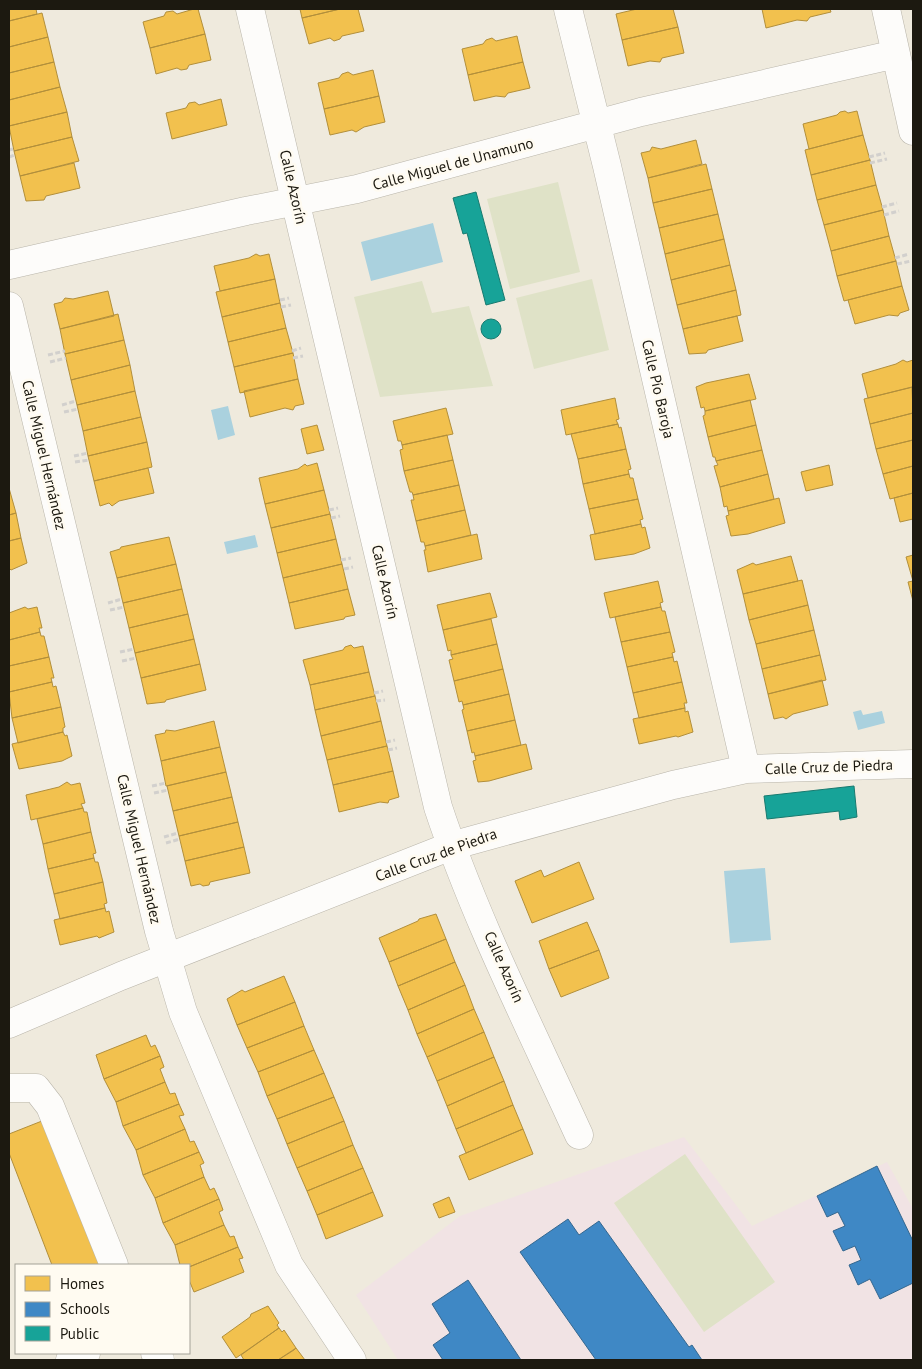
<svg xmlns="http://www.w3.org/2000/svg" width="922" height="1369" viewBox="0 0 922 1369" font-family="'PT Sans',sans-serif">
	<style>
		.education { fill: #f1e3e4 }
		.green { fill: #dfe2c7 }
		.water { fill: #aad1de }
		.homes { fill: #f2c14e; stroke: #b28f3b }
		.schools { fill: #3f88c5; stroke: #34678f }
		.public { fill: #17a398; stroke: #187a6f }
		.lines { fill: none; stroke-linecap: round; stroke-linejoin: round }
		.minor-casing { stroke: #b9b5aa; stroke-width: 29 }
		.path { stroke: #d2d0cd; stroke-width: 3; stroke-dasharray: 5 2.5; stroke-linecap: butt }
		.minor { stroke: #fdfcfa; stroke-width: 28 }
		.labels { text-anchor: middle; stroke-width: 5; stroke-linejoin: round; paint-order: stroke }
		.street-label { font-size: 15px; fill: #1c1910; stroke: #fffbf1 }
	</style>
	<rect width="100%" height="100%" fill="#efeadd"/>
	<path class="education" d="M684,1137l68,89 135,-64 26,47v151h-515l-42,-65 104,-79z"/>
	<path class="green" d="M558,182l22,90 -70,17 -23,-90z
		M592,279l17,71 -75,19 -18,-71z
		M422,281l10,32 37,-7 24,80 -113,11 -26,-100z
		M685,1154l90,128 -71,50 -90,-129z"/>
	<path class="water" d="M433,223l10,39 -72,19 -10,-39z
		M228,406l7,29 -17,5 -7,-30z
		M255,535l3,12 -31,7 -3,-12z
		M861,710l2,5 19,-4 3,12 -27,7 -5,-18z
		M765,868l6,72 -41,3 -6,-72z"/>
	<path class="homes" d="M9,9h27l1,5 -28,7z
		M194,9h4l7,25 -55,14 -7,-26 21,-6 2,-4 7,-1 4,3z
		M300,9h40l-38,9z
		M340,9h18l6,22 -22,5 -2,3 -6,2 -4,-3 -21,6 -7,-26z
		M637,9h36l5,18 -56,13 -6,-26z
		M762,9h68l1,3 -21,5 -3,4 -10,-1 -31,8z
		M42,13l6,24 -39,10v-26z
		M678,27l6,26 -22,5 -2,4 -10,-1 -22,5 -6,-26z
		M205,34l6,26 -22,5 -2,4 -6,1 -4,-2 -21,6 -6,-26z
		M517,36l6,26 -55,13 -6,-26 21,-5 3,-4 6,-2 4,3z
		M48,37l6,25 -45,11v-26z
		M54,62l6,25 -51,13v-27z
		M523,62l7,26 -22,5 -3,4 -9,-1 -22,5 -6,-26z
		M373,70l6,26 -55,13 -6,-26 21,-5 3,-4 6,-2 5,3z
		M60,87l7,25 -58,14v-26z
		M379,96l6,26 -21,5 -8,5 -4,-2 -22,5 -6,-26z
		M221,99l6,26 -55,14 -6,-26 20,-5 3,-5 6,-1 4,3z
		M845,111l3,2 9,-2 6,24 -54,14 -6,-25 34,-9 3,-3z
		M67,112l5,25 -58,14 -5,-25z
		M863,135l7,25 -59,15 -6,-25z
		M72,137l7,24 -59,15 -6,-25z
		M696,140l6,24 -54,14 -7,-25 9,-2 2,-4 9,2z
		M870,160l6,25 -59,15 -6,-25z
		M74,163l6,25 -34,8 -2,4 -18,1 -6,-25z
		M706,164l6,25 -59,14 -5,-25z
		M876,185l7,25 -59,15 -7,-25z
		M712,189l6,25 -59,14 -6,-25z
		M883,210l6,26 -58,15 -7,-26z
		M718,214l6,25 -59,15 -6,-26z
		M889,236l7,25 -59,15 -6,-25z
		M724,239l6,26 -59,15 -6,-26z
		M256,254l4,2 9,-2 6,25 -55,12 -6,-25 35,-8z
		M896,261l6,25 -58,15 -7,-25z
		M730,265l6,25 -59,15 -6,-25z
		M275,279l5,24 -58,14 -6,-25z
		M902,286l7,24 -9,3 -2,3 -9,-1 -34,9 -7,-24z
		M736,290l5,25 -58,14 -6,-24z
		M108,291l6,25 -54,13 -6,-25 8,-2 3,-4 8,1z
		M280,303l6,25 -58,14 -6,-25z
		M118,314l6,26 -59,14 -5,-25z
		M737,316l6,25 -35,9 -2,3 -17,1 -6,-25z
		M286,328l7,25 -59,14 -6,-25z
		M124,340l6,25 -59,15 -6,-26z
		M293,353l5,26 -58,14 -6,-26z
		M903,360l4,2 6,-2v27l-45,11 -6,-24 34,-10z
		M130,365l5,26 -58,14 -6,-25z
		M749,374l7,25 -51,12 -1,-4 -3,1 -5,-21 10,-4z
		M298,379l6,25 -9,2 -2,4 -8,-2 -35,9 -6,-26z
		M912,387l1,26 -43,11 -6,-25z
		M135,391l6,26 -58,14 -6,-26z
		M615,398l4,21 -3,1 2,4 -52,11 -5,-25z
		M750,400l6,25 -48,12 -5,-21 2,-1v-4z
		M446,408l7,26 -51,11 -1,-4h-3l-5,-20z
		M913,413v27l-37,9 -6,-25z
		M141,417l6,25 -59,14 -5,-25z
		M618,424l1,4 2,-1 5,22 -48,10 -7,-25z
		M317,425l7,25 -17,4 -6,-25z
		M756,425l6,25 -46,11 -1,-4h-2l-5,-20z
		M447,435l6,25 -49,11 -4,-21 3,-1 -1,-4z
		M913,440v26l-30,8 -7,-25z
		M147,442l5,25 -58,14 -6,-25z
		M626,449l5,20 -3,1 1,4 -46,10 -5,-25z
		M762,450l6,24 -48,13 -6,-21 4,-1 -2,-4z
		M453,460l6,25 -46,10 -1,-3h-2l-6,-21z
		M317,463l7,27 -59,14 -6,-26 39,-9 7,-5 2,2z
		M829,465l4,20 -27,6 -5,-19z
		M913,466v27l-23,6 -7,-25z
		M148,468l6,25 -35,8 -7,5 -3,-3 -9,3 -6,-25z
		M629,474l1,4h3l5,21 -49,10 -6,-25z
		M768,474l6,25 -46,12 -1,-5 -3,1 -4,-20z
		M459,485l6,25 -49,11 -5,-21h3l-1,-5z
		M9,488l7,25 -7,2z
		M324,490l6,24 -59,14 -6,-24z
		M913,493v26l-13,3 -6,-24z
		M779,498l6,25 -37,11 -17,2 -5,-20 3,-1 -1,-4z
		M638,499l5,20 -3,1 1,4 -46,10 -6,-25z
		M465,510l6,25 -46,11 -1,-4h-3l-5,-21z
		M16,513l5,25 -12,3v-26z
		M330,514l6,25 -59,14 -6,-25z
		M641,524l1,4 3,-1 5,21 -16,6 -39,6 -5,-25z
		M477,534l5,25 -54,13 -4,-22h2l-1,-4z
		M169,537l7,27 -59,14 -7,-26 10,-3 1,-2z
		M21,538l6,25 -16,7 -2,-2v-27z
		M336,539l6,25 -59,14 -6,-25z
		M913,555v26l-7,-24z
		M791,556l7,25 -55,13 -6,-24 16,-7 3,2z
		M176,564l6,25 -59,14 -6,-25z
		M342,564l6,25 -59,14 -6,-25z
		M802,580l6,25 -59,15 -6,-26z
		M658,581l5,21 -3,1 1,4 -51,11 -6,-25z
		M913,581v20l-5,-19z
		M182,589l6,25 -59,14 -6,-25z
		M348,589l7,26 -10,2 -1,2 -49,10 -6,-26z
		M490,593l7,24 -54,13 -6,-25z
		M808,605l6,25 -58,14 -7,-24z
		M25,607l3,2 9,-2 5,21h-3l1,4 -31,8v-27z
		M661,607l1,4h3l5,21 -49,10 -6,-25z
		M188,614l6,25 -59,14 -6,-25z
		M491,619l6,25 -46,11v-5l-3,1 -5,-21z
		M814,630l6,25 -58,14 -6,-25z
		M40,632l1,4h3l5,21 -40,9v-26z
		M670,632l5,20 -3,1 1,4 -46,10 -6,-25z
		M194,639l6,25 -59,14 -6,-25z
		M497,644l6,25 -49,12 -5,-21 4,-1 -2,-4z
		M351,645l3,3 9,-2 6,26 -59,13 -7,-25 40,-10 2,-3z
		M820,655l6,25 -58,14 -6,-25z
		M49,657l5,21h-3l1,4 -43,10v-26z
		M673,657l1,5 3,-1 5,21 -49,11 -6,-26z
		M200,664l6,26 -40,10 -1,2 -18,2 -6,-26z
		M503,669l6,25 -46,11 -1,-4 -3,1 -5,-21z
		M369,672l6,24 -60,14 -5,-25z
		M822,680l6,25 -35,9 -7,5 -3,-2 -9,2 -6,-25z
		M52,682l1,5 3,-1 5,21 -49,11 -3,-26z
		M682,682l5,21h-3l1,5 -46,10 -6,-25z
		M509,694l6,26 -48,11 -5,-21 2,-1 -1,-4z
		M375,696l6,25 -60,15 -6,-26z
		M61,707l4,20 -2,1v4l-45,11 -6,-25z
		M685,708v4l3,-1 5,21 -15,5 -2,-1 -37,8 -6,-25z
		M515,720l6,25 -46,11 -1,-4 -2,1 -5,-22z
		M214,721l6,26 -59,14 -6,-26 10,-2 1,-3 9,1z
		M381,721l6,25 -60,14 -6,-24z
		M63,732l2,4 2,-1 5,21 -10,5 -43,8 -7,-25z
		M526,744l6,25 -43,12 -11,1 -5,-21 3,-1 -1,-4z
		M387,746l6,25 -60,14 -6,-25z
		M220,747l6,25 -60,14 -5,-25z
		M393,771l6,26 -10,3 -1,3 -8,-1 -41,10 -6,-27z
		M226,772l6,25 -59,14 -6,-25z
		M67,782l4,3 9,-2 5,20 -4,1 2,4 -52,12 -5,-25 33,-8z
		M232,797l6,25 -59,14 -6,-25z
		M83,808l1,4h3l4,20 -48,12 -6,-25z
		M238,822l6,25 -59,14 -6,-25z
		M91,832l5,21 -3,1 1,4 -46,11 -5,-25z
		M244,847l6,26 -40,9 -1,3 -6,1 -3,-2 -9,2 -6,-25z
		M94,858l1,4h3l5,20 -49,12 -6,-25z
		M579,862l15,37 -62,24 -17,-42 26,-11 3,7z
		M103,882l4,21 -3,1 1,4 -45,11 -6,-25z
		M105,908l1,4 3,-1 5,21 -15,6 -2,-2 -37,9 -6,-25z
		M436,914l10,25 -57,23 -10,-24 39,-17 1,-2z
		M587,922l12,28 -50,19 -10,-28z
		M446,939l9,23 -57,24 -9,-24z
		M599,950l10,28 -48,19 -12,-28z
		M455,962l10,23 -57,25 -10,-24z
		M284,976l11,26 -58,23 -10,-26 15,-9 3,2z
		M465,985l9,24 -57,25 -9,-24z
		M295,1002l9,24 -57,22 -10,-23z
		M474,1009l10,23 -57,25 -10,-23z
		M304,1026l10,24 -56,22 -11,-24z
		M484,1032l10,25 -57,24 -10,-24z
		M146,1035l5,12 4,-2 5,11 -56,23 -8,-24z
		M314,1050l10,23 -57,23 -9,-24z
		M160,1056l4,11 -4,2 5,13 -49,20 -12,-23z
		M494,1057l10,24 -57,25 -10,-25z
		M324,1073l10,24 -57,22 -10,-23z
		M504,1081l9,24 -57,24 -9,-23z
		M165,1082l5,12 5,-1 4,11 -56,22 -7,-24z
		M334,1097l10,24 -57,23 -10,-25z
		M179,1104l5,11 -5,1 6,13 -49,21 -13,-24z
		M513,1105l10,24 -57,24 -10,-24z
		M47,1119l64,146h-59l-43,-112v-19z
		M344,1121l9,24 -56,23 -10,-24z
		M185,1129l5,13 4,-1 5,11 -56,23 -7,-25z
		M523,1129l10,25 -64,26 -10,-24z
		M353,1145l10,23 -56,23 -10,-23z
		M199,1152l5,11 -4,2 4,12 -49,21 -12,-23z
		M363,1168l10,24 -56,23 -10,-24z
		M204,1177l6,13 4,-2 5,11 -56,24 -8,-25z
		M373,1192l10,24 -57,23 -9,-24z
		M449,1197l6,15 -16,6 -6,-14z
		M219,1199l4,11 -4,2 5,13 -49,20 -12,-22z
		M224,1225l6,12 4,-1 4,11 -49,20v-2h-9l-5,-20z
		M238,1247l5,11 -4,1 5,13 -50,20 -5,-12v-13z
		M268,1306l11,17 -2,2 2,3 -43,30 -14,-21 28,-20 1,-3z
		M279,1328l3,4 2,-2 12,18 -18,12h-34l-3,-5z
		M296,1348l9,12h-27l16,-10z"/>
	<path class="schools" d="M877,1166l36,75v42l-33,16 -10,-20 -12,6 -9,-20 12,-5 -6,-14 -12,5 -10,-20 12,-5 -7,-14 -11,5 -10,-21z
		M568,1219l11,16 20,-14 90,126 3,-2 10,15h-106l-76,-108z
		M468,1280l53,80h-78l-10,-15 17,-12 -18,-29z"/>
	<path class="public" d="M476,192l29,108 -19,5 -19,-72 -4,1 -10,-36z
		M481 329a10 10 0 1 1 20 0a10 10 0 1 1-20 0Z
		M854,786l3,31 -17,3 -1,-9 -72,8 -3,-23z"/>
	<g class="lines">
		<defs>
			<path id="minor" d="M250,9l188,798c37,112 92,220 141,328
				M568,9l39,157 139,603
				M886,9l27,122
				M9,265l237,-54 111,-22 284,-77 255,-58
				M9,306l150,625 24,81 106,253 63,95
				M9,1024l112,-48 330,-130 222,-61 73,-16 167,-5
				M9,1088h27l14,18 64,159
				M155,1353l5,7
				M70,1360l16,-7"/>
		</defs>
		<use href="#minor" class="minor-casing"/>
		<path class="path" d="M9,150l4,-1
			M9,157l6,-2
			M869,157l16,-4
			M870,163l17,-4
			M882,207l15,-4
			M884,215l15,-4
			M895,258l14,-4
			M897,264l14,-3
			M280,300l9,-2
			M281,307l10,-2
			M292,351l9,-3
			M48,355l17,-4
			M293,358l10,-2
			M50,362l16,-4
			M62,405l14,-4
			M64,412l14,-3
			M74,456l14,-3
			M75,462l14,-2
			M329,510l9,-2
			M331,518l9,-2
			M341,560l10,-2
			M344,569l9,-2
			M108,603l14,-4
			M110,610l14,-3
			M120,652l14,-3
			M122,661l14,-3
			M374,693l9,-2
			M376,701l9,-1
			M386,742l9,-2
			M388,750l9,-2
			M152,786l14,-3
			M154,793l14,-3
			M164,837l14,-4
			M166,843l14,-4"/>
		<use href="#minor" class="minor"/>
	</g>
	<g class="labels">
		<g class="street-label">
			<text transform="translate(453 164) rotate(-15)" y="5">Calle Miguel de Unamuno</text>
			<text transform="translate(293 187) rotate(77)" y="5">Calle Azorín</text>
			<text transform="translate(658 389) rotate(77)" y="5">Calle Pío Baroja</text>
			<text transform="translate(44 455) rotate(77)" y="5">Calle Miguel Hernández</text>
			<text transform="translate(385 582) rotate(77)" y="5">Calle Azorín</text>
			<text transform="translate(829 767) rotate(-2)" y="5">Calle Cruz de Piedra</text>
			<text transform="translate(139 849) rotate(77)" y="5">Calle Miguel Hernández</text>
			<text transform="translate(436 855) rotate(-20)" y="5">Calle Cruz de Piedra</text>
			<text transform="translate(504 967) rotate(66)" y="5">Calle Azorín</text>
		</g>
	</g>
	<rect width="922" height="1369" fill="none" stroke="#1c1910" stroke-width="20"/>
	<rect x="15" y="1264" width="175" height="90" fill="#fffbf1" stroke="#a4a197"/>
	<rect x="25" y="1276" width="25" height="15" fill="#f2c14e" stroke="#a4a197"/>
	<text x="60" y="1289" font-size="15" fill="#1c1910">Homes</text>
	<rect x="25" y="1302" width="25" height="15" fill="#3f88c5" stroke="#a4a197"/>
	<text x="60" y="1314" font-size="15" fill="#1c1910">Schools</text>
	<rect x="25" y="1326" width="25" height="15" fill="#17a398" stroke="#a4a197"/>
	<text x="60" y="1339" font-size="15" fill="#1c1910">Public</text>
</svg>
